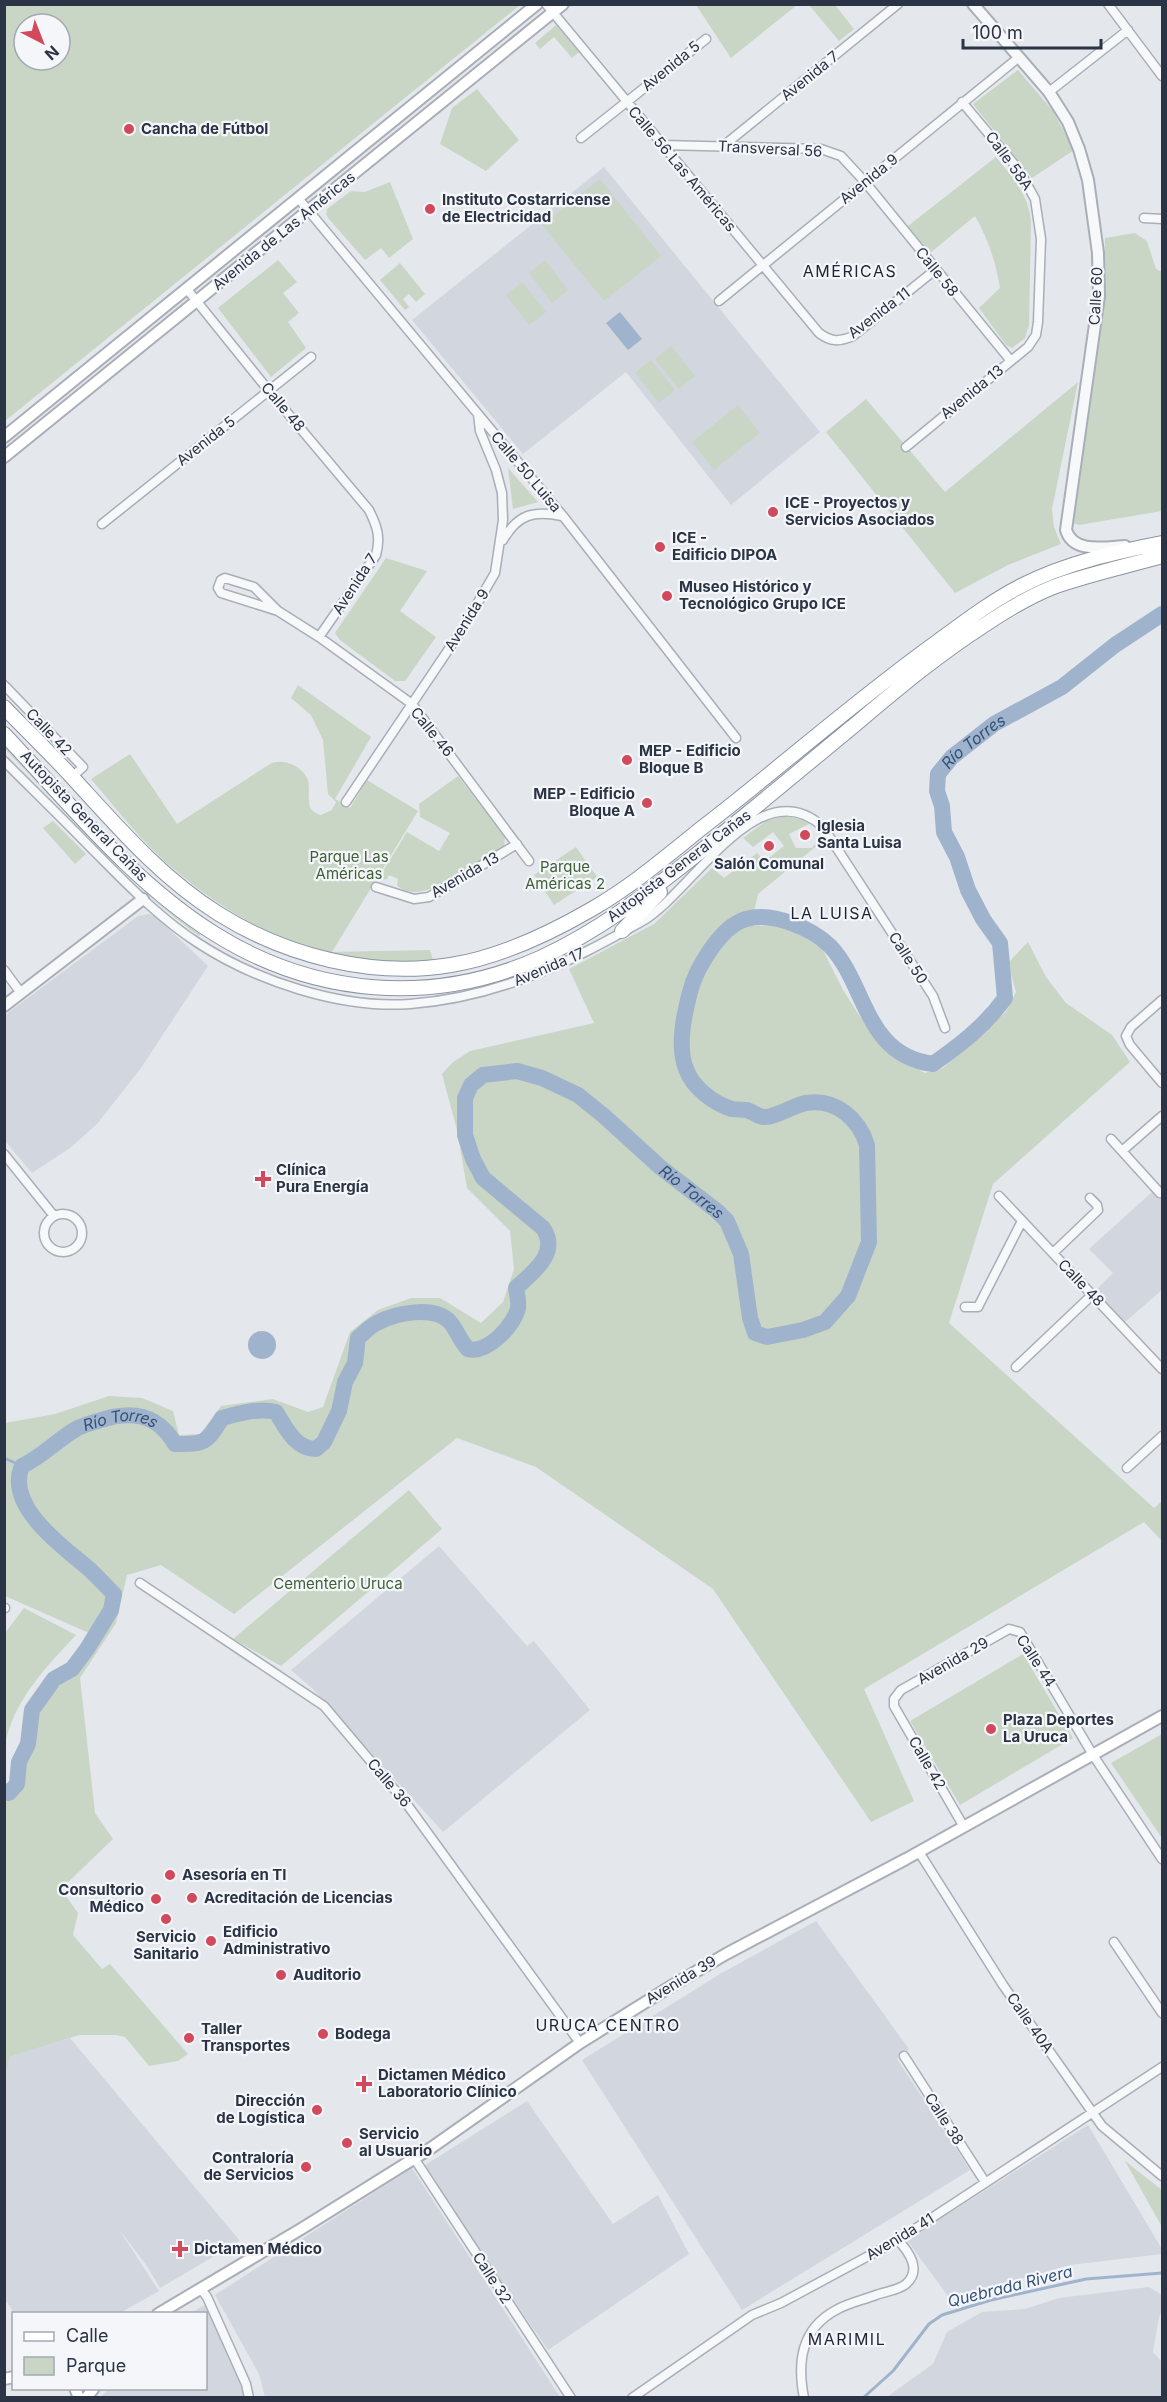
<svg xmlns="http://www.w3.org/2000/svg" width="1167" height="2402" viewBox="0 0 1167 2402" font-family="Inter,sans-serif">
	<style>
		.built { fill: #d2d6de }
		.green { fill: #c9d6c5; fill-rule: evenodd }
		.water { fill: #9fb4cc }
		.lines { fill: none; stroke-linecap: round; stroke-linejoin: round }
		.stream { stroke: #9fb4cc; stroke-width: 3 }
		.river { stroke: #9fb4cc; stroke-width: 16 }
		.minor-casing { stroke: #a9aeb7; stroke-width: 11 }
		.tertiary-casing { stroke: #a9aeb7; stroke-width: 14 }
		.secondary-casing { stroke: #a9aeb7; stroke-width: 14 }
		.trunk-casing { stroke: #8b94a3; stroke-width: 16 }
		.minor { stroke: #f7f8fa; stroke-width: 8 }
		.tertiary { stroke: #f7f8fa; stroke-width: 10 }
		.secondary { stroke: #fff; stroke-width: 10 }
		.trunk { stroke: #fff; stroke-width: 14 }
		.poi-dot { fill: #d1495b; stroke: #f4f6f9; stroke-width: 2 }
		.labels { text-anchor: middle; stroke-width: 4.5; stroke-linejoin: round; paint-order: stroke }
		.street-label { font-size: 15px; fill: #2b3445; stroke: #f4f6f9 }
		.poi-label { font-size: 15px; font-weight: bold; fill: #2b3445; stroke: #f4f6f9; text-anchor: start }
		.park-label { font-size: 15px; fill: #3f6138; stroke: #f4f6f9 }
		.neighbourhood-label { font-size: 16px; letter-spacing: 1.5px; fill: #1d2536; stroke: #f4f6f9 }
		.water-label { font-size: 16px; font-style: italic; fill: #34527a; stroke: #f4f6f9 }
	</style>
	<rect width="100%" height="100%" fill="#e4e7ec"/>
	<path class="built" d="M604,167l216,265 -89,73 -105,-133 -103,82 -111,-134z
		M149,914l6,2 53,50 -67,102 -44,56 -27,24 -38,25 -27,-32v-126l133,-99z
		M1162,1183v107l-37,32 -30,-31 18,-18 -24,-24z
		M439,1546l88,100 7,-5 56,69 -147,122 -130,-143 -22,-19z
		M816,1921l93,128 -12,10 73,111 -228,140 -160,-250 138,-86z
		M70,2038l170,203 -80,47 -13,-22 -29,-38 41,63 -39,22h-106l-9,-14v-223l5,-19z
		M527,2101l86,123 45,-29 31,59 -141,96 -126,-183z
		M1088,2125l74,124v5l-92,11 -120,34 -43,-59z
		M412,2168l148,229h-295l-6,-23 -44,-79z
		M1149,2287l13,8v15l-3,7 -6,35 9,10v35h-275l46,-33 14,-32 35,-20 43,-3 34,-11z
		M205,2305l19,36 21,56 -145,1 8,-9 98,-1v-74l-15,-1z"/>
	<path class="green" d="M5,4h515v1l-515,416zM24,24h36v36h-36z
		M696,5h101l-66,53z
		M809,5h26l19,24 -15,12z
		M556,25l23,27 -7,6 -18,-21 -14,12 -5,-6z
		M1018,70l35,41 21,39 -42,28 -59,-74z
		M477,89l42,51 -33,31 -46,-27 12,-36z
		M996,157c16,20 32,36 35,64l-2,104 -4,13 -13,10 -6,-3 -27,-37 21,-20c-4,-26 -12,-49 -25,-72l-45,37 -22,-27z
		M600,179l61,77 -57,45 -62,-76z
		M390,182l23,57 -24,19 -8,-10 -16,12 -37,-42 -2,-4 1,-5 24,-18 14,1z
		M1135,233l12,8 9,28 6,3v239l-83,14 -8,-3 33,-222 1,-62z
		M278,260l19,22 -14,11 16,20 -11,9 18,26 -35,29 -53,-69z
		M545,260l23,30 -16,13 -23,-30z
		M400,263l25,31 -9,8 -7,-8 -6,5 6,8 -4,3 -25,-30z
		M522,282l24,30 -17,13 -23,-30z
		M671,346l24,30 -16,13 -24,-30z
		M651,360l24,30 -16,13 -24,-30z
		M1078,382l-26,127 2,18 7,17 -53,21 -53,28 -129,-161 40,-33 79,93z
		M738,405l22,28 -46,37 -22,-28z
		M508,468l30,34 -25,7z
		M386,558l41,13 -27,40 36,26 -31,44h-10l-55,-41 -5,-7z
		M298,685l73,52 -36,62 15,9 17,-28 51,31 -86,141 98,-2 4,13c-34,0 -67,-1 -100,-7 -63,-13 -138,-63 -183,-108 -21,-21 -40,-46 -60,-69l39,-25 47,70 93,-60c12,-6 31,1 37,14 4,9 0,20 3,29 2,5 7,7 11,8l11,-5 4,-8 -8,-8 -5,-54 -12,-25 -20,-17z
		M4,743l198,189 -3,4c-73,-53 -132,-123 -194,-187z
		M458,776l47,61 -1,9c-22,14 -84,64 -107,39l1,-6 -9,-4 -2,4 -10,2 30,-49 32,19 11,-18 -30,-16 -1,-13z
		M786,816l28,6 12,16 -68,56 -7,32 25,-1 25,10 22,15 20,40 25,39 29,28 28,16 18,-5 63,-56 10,-20 -8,-29 20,-21 18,35 20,26 46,32 18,27 -137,122 -44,139 205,185 8,-7v40l-18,-19 -280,167 50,112 -43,21 -158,-233 -177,-122 -79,-29 -223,176 -73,-49 -34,10 -11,48 -36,55 15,135 18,26 -52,50 17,24 -5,22 29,34 8,-5 78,90 -10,7 -29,5 -24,-29 -9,-2h-37l-69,22 -5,19v-281l5,2 10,-9 17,-76 21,-29 16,-12 24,-34 -93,-41v-173l50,-9 54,-18 33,2 31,13 6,24 21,-1 21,-28 52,-7 35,13 15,-5 27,-75 28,-22 33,-12h29l41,25 22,-21 11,-33 -4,-38 -43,-43 -10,-58 -15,-56 10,-11 18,-12 124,-28 -25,-54 85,-45 58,-56 12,10 33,-25 8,8 19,-15 -11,-14 -20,15 -10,-9 23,-17zM813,822l8,13 -9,13h-16l-7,-14z
		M53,821l33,33 -11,10 -32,-36z
		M576,847l21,30 -43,28 -20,-30z
		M409,1490l33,39 -161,137 -48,-27z
		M24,1608l52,27c-30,32 -64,67 -71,111v-113z
		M1023,1654l50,84 -113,67 -50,-84z
		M1162,1734v104l-51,-75z
		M1125,2161l37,29v37z"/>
	<path class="water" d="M620,312l22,27 -14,11 -22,-27z
		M248 1345a14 14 0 1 1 28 0a14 14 0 1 1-28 0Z"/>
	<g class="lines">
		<path class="stream" d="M4,1458l18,8
			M863,2398l30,-27 36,-47 13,-9 49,-15 95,-21 76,-6"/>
		<path class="river" id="s1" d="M4,1791l5,2 8,-9 2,-22 9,-18 4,-34 22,-31 18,-10 15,-20 24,-39 3,-16c-9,-9 -17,-18 -26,-26 -26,-22 -83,-62 -66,-102 20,-9 35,-26 54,-37 7,-4 15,-6 22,-8 32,-11 59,-8 77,23 30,0 31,0 47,-26 18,-5 36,-10 54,-6 10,16 19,37 40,37l8,-7 15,-31 6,-29 10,-19 3,-25c6,-5 12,-12 19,-15 18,-10 57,-18 73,-1 7,8 10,19 18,27 19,5 46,-23 50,-41 1,-6 -1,-14 -2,-20 17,-16 44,-35 27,-60l-60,-50 -10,-19 -8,-24v-37l6,-13 12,-10 34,-4 25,7 36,17 26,21 56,51 57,44 10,10 14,33 9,64 5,15 12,4 36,-7 22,-8 23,-26 21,-54 -2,-97c-8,-26 -31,-47 -61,-42 -12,2 -31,15 -43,14 -6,-1 -11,-6 -17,-7 -5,-1 -9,0 -14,-1 -19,-6 -39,-21 -46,-40 -9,-23 -2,-54 4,-77 6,-24 31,-66 56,-73 26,-8 65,9 84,27 37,39 34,109 103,118 27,-19 53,-39 72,-66l-5,-55 -17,-24 -15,-29 -11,-33 -13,-25 -2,-26 -5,-15 1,-17 14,-17 42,-33 68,-37 53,-42 47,-31"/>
		<defs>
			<path id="minor" d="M546,4l273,329c12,9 20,9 34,3l82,-66
				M1108,4l54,72
				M1049,92l79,-62
				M581,138l125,-99
				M662,145l159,4 20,7 24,26 146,179
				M722,147l176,-143
				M298,198l265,318 173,222
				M1144,218l18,1
				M186,288l83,103 100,119c8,16 12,27 7,45l-57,82
				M719,301l299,-243
				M906,447l122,-100 8,-12 2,-13 3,-83 -6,-40 -16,-29 -57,-68
				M102,524l209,-167
				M503,540c15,-26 31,-30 59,-24
				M225,578l29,9 24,24 -57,-18 -3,-5 3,-8z
				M278,611l41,26 93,67 117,157
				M4,685l79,82 -11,10
				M4,761c30,30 60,59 89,89 33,33 66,68 105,93 58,38 143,66 212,61 39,-3 81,-13 118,-27 39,-14 77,-35 113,-55 50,-27 117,-155 182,-95l110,169 12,32
				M346,802l117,-174 32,-55 8,-53 -1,-27 -6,-23 -16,-39 -2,-17
				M376,887l38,12 15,-2 88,-53
				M4,970l17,23
				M1162,1000l-31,27 -5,9 4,9 32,38
				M1111,1139l49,54
				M1122,1151l40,-35
				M4,1154l50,62
				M999,1196l163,173
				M44 1233a19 19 0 1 1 38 0a19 19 0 1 1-38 0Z
				M1053,1253l45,-43 -1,-5 -7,-7
				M965,1307h13l44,-86
				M1016,1367l76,-72
				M1127,1468l35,-32
				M140,1583l184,123 82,97 174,240
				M4,1608h1
				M964,1827l-70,-121v-7l7,-9 108,-61 11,3 73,123 69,104
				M919,1852l84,133 99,141 60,50
				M1114,1942l48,71
				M904,2056l81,126
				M414,2158l157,240
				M201,2289l6,8 39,87 3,14
				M632,2398l120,-83 29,-12 117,-63 264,-173
				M804,2398c-7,-36 -3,-69 32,-88 12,-7 27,-10 40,-15 8,-3 23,-5 30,-11 16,-14 3,-32 -8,-44"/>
			<path id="tertiary" d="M973,4l76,88 19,30 11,27 9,31 10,73 1,43 -33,234c7,24 40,17 59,16
				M4,1006l139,-107"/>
			<path id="secondary" d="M4,437l533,-433
				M4,457l559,-453
				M158,2314l143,-85 130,-81 149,-105 93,-58 53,-31 180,-95 256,-143
				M4,2379l10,-2
				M75,2388l4,10
				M86,2398l8,-10"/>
			<path id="trunk" d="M4,707c23,24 46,46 68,70 45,49 89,101 147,137 67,42 153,64 232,51 49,-8 98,-31 141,-56 40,-23 75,-53 111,-82 79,-61 153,-127 234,-185 27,-20 56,-42 86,-57 43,-22 93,-33 139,-42
				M4,734c66,70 129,149 211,200 99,62 217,72 325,24 57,-26 107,-64 156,-103 52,-41 104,-85 155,-127 43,-36 85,-72 132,-102 22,-15 47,-30 73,-40 34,-12 71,-20 106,-30
				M622,931l38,-39"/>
		</defs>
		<use href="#minor" class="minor-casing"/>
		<use href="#tertiary" class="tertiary-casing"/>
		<use href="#secondary" class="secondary-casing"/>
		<use href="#trunk" class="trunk-casing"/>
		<use href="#minor" class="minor"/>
		<use href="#tertiary" class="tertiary"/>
		<use href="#secondary" class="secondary"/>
		<use href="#trunk" class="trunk"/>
	</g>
	<g class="poi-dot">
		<circle cx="129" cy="129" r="6"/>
		<circle cx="430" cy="209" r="6"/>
		<circle cx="773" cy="512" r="6"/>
		<circle cx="660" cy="547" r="6"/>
		<circle cx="667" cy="596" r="6"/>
		<circle cx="627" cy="760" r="6"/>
		<circle cx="647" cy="803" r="6"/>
		<circle cx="805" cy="835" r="6"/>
		<circle cx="769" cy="846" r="6"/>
		<path d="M260 1170h6v6h6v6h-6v6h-6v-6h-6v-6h6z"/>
		<circle cx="991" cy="1729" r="6"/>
		<circle cx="170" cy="1875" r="6"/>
		<circle cx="192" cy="1898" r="6"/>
		<circle cx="156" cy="1899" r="6"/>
		<circle cx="166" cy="1919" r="6"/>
		<circle cx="211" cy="1941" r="6"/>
		<circle cx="281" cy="1975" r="6"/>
		<circle cx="323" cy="2034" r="6"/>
		<circle cx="189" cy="2038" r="6"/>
		<path d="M361 2075h6v6h6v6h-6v6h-6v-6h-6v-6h6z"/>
		<circle cx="317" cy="2110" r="6"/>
		<circle cx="347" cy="2143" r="6"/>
		<circle cx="306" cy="2167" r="6"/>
		<path d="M177 2240h6v6h6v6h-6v6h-6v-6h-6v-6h6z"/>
	</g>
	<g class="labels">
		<g class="street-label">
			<text transform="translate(671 66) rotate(-39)" y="5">Avenida 5</text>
			<text transform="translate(810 76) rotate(-39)" y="5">Avenida 7</text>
			<text transform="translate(770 149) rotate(3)" y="5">Transversal 56</text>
			<text transform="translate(1009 161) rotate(54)" y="5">Calle 58A</text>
			<text transform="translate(682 169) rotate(50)" y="5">Calle 56 Las Américas</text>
			<text transform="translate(869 179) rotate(-39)" y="5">Avenida 9</text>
			<text transform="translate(284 231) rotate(-39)" y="5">Avenida de Las Américas</text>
			<text transform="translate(937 272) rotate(51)" y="5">Calle 58</text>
			<text transform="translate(1096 296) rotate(-87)" y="5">Calle 60</text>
			<text transform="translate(879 313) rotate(-37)" y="5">Avenida 11</text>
			<text transform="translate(972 392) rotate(-39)" y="5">Avenida 13</text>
			<text transform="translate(283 407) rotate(50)" y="5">Calle 48</text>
			<text transform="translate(206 441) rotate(-38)" y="5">Avenida 5</text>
			<text transform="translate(526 472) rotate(50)" y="5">Calle 50 Luisa</text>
			<text transform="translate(355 584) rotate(-57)" y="5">Avenida 7</text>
			<text transform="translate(467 620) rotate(-58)" y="5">Avenida 9</text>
			<text transform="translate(49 732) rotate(46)" y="5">Calle 42</text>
			<text transform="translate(432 732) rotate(51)" y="5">Calle 46</text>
			<text transform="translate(84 816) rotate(46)" y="5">Autopista General Cañas</text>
			<text transform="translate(679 866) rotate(-37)" y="5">Autopista General Cañas</text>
			<text transform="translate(465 875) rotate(-30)" y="5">Avenida 13</text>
			<text transform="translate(908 958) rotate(57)" y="5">Calle 50</text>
			<text transform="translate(549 967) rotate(-23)" y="5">Avenida 17</text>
			<text transform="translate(1081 1283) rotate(46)" y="5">Calle 48</text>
			<text transform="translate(953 1661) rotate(-30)" y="5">Avenida 29</text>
			<text transform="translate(1036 1661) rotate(57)" y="5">Calle 44</text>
			<text transform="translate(927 1763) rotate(60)" y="5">Calle 42</text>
			<text transform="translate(389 1783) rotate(50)" y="5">Calle 36</text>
			<text transform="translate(681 1980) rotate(-31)" y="5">Avenida 39</text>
			<text transform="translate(1030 2023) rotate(55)" y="5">Calle 40A</text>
			<text transform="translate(944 2119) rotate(57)" y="5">Calle 38</text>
			<text transform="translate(900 2237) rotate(-31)" y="5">Avenida 41</text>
			<text transform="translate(492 2278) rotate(57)" y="5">Calle 32</text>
		</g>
		<g class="poi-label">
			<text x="141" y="134">Cancha de Fútbol</text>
			<text x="442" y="205">Instituto Costarricense<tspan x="442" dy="17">de Electricidad</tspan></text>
			<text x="785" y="508">ICE - Proyectos y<tspan x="785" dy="17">Servicios Asociados</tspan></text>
			<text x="672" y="543">ICE -<tspan x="672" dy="17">Edificio DIPOA</tspan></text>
			<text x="679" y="592">Museo Histórico y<tspan x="679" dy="17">Tecnológico Grupo ICE</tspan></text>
			<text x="639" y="756">MEP - Edificio<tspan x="639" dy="17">Bloque B</tspan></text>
			<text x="635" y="799" text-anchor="end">MEP - Edificio<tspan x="635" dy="17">Bloque A</tspan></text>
			<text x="817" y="831">Iglesia<tspan x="817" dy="17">Santa Luisa</tspan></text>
			<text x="769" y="869" text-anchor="middle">Salón Comunal</text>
			<text x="276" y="1175">Clínica<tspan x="276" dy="17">Pura Energía</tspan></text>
			<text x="1003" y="1725">Plaza Deportes<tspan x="1003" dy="17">La Uruca</tspan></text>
			<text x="182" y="1880">Asesoría en TI</text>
			<text x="144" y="1895" text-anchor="end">Consultorio<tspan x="144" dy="17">Médico</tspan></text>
			<text x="204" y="1903">Acreditación de Licencias</text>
			<text x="223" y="1937">Edificio<tspan x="223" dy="17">Administrativo</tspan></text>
			<text x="166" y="1942" text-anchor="middle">Servicio<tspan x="166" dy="17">Sanitario</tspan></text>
			<text x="293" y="1980">Auditorio</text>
			<text x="201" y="2034">Taller<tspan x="201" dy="17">Transportes</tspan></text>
			<text x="335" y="2039">Bodega</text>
			<text x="378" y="2080">Dictamen Médico<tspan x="378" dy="17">Laboratorio Clínico</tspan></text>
			<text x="305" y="2106" text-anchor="end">Dirección<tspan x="305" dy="17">de Logística</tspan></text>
			<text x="359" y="2139">Servicio<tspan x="359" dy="17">al Usuario</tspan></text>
			<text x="294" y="2163" text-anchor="end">Contraloría<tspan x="294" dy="17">de Servicios</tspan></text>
			<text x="194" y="2254">Dictamen Médico</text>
		</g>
		<g class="park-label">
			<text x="349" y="862">Parque Las<tspan x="349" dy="17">Américas</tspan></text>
			<text x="565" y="872">Parque<tspan x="565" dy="17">Américas 2</tspan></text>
			<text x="338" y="1589">Cementerio Uruca</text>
		</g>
		<g class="neighbourhood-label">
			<text x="850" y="277">AMÉRICAS</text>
			<text x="832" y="919">LA LUISA</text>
			<text x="608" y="2031">URUCA CENTRO</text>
			<text x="847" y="2345">MARIMIL</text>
		</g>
		<g class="water-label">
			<text dy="6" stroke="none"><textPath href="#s1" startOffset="3075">Río Torres</textPath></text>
			<text dy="6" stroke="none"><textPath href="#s1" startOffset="1614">Río Torres</textPath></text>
			<text dy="6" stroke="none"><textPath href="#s1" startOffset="518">Río Torres</textPath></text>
			<text transform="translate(1010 2286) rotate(-14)" y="6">Quebrada Rivera</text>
		</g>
	</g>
	<rect width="1167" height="2402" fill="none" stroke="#2b3445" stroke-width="12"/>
	<rect x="12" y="2312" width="195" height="78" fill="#f4f6f9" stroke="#a4a8b1" stroke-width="1.5"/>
	<rect x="24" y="2332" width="30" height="9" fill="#ffffff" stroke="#a4a8b1" stroke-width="1.5"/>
	<text x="66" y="2342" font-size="18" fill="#2b3445">Calle</text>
	<rect x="24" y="2357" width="30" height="18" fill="#c9d6c5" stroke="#a4a8b1" stroke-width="1.5"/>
	<text x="66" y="2372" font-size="18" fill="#2b3445">Parque</text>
	<g transform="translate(42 42) rotate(138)"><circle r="28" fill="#f4f6f9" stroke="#a4a8b1" stroke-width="1.5"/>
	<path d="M0-4.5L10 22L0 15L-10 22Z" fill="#d1495b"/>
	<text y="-9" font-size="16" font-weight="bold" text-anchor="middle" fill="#2b3445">N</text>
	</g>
	<path d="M963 39v9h138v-9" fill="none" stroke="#2b3445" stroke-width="3"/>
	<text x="972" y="39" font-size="18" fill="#2b3445" stroke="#f4f6f9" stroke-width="4.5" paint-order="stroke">100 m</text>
</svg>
